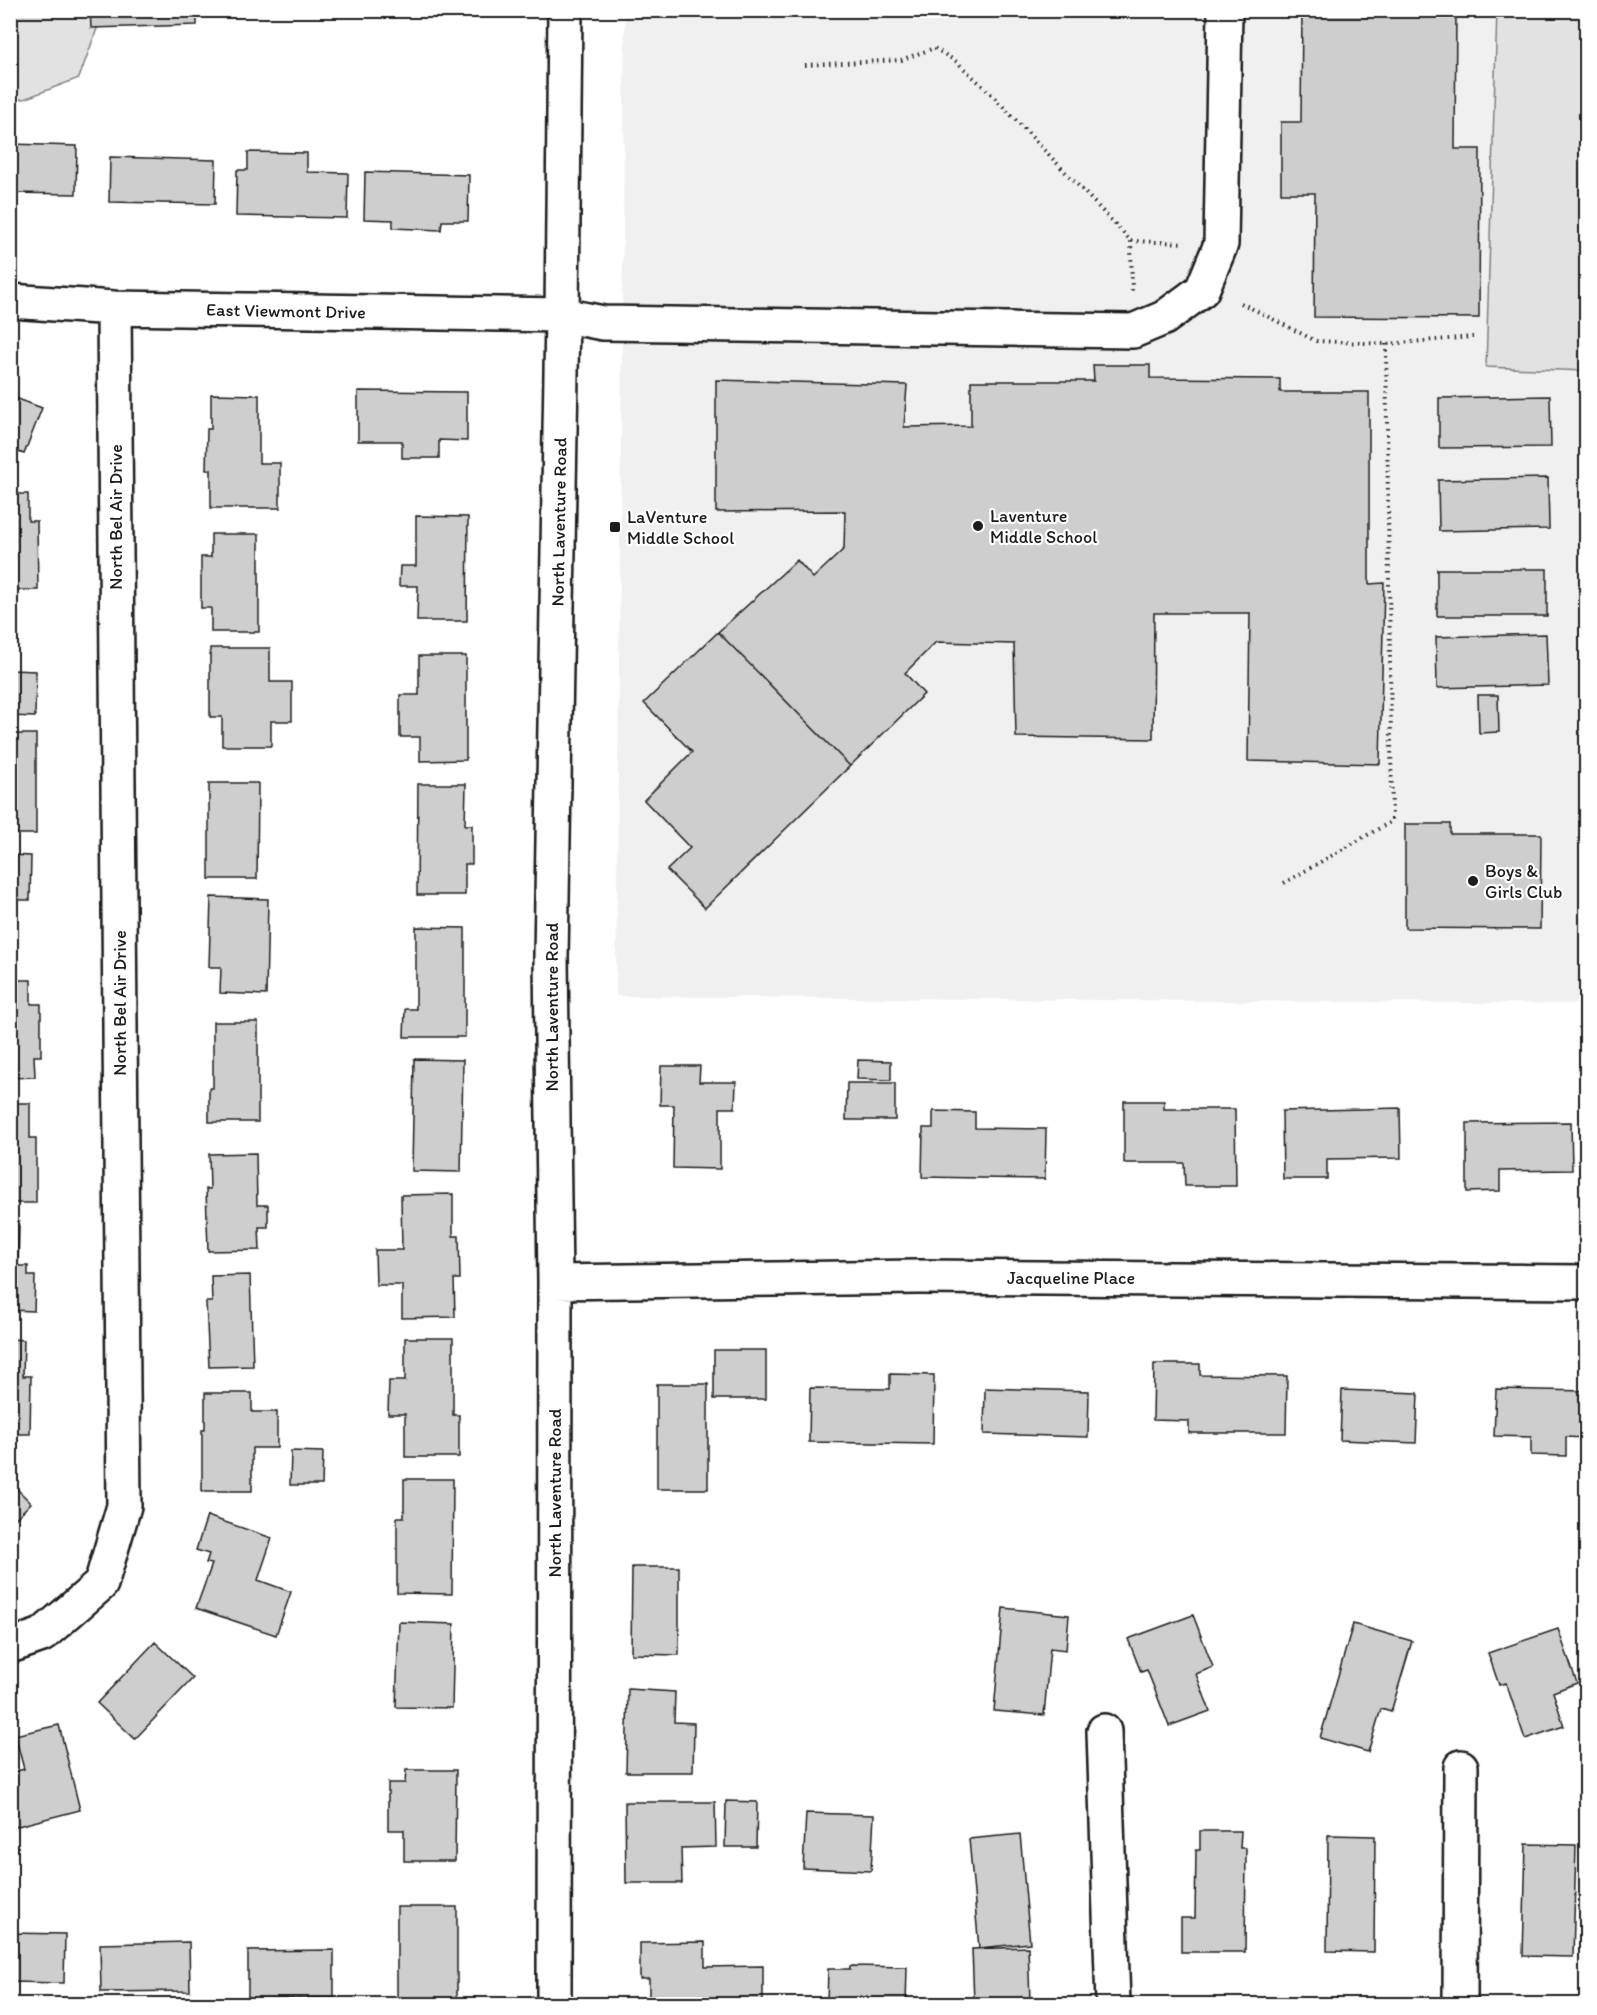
<svg xmlns="http://www.w3.org/2000/svg" width="1597" height="2015" viewBox="0 0 1597 2015" font-family="Itim,sans-serif">
	<style>
		.built { fill: #f0f0f0 }
		.green { fill: #e2e2e2; stroke: #7f7f7f; stroke-width: 1.5 }
		.building { fill: #cecece; stroke: #1c1c1c; stroke-width: 1.5 }
		.lines { fill: none; stroke-linecap: round; stroke-linejoin: round }
		.minor-casing { stroke: #1c1c1c; stroke-width: 38 }
		.path { stroke: #1c1c1c; stroke-width: 4; stroke-dasharray: 1.5 4.5; stroke-linecap: butt }
		.minor { stroke: #fff; stroke-width: 33 }
		.poi-dot { fill: #1c1c1c; stroke: #fff; stroke-width: 2 }
		.labels { text-anchor: middle; stroke-width: 4.5; stroke-linejoin: round; paint-order: stroke }
		.street-label { font-size: 18px; fill: #1c1c1c; stroke: #fff }
		.poi-label { font-size: 18px; fill: #1c1c1c; stroke: #fff; text-anchor: start }
	</style>
	<rect width="100%" height="100%" fill="#fff"/>
	<filter id="ink" filterUnits="userSpaceOnUse"><feTurbulence type="fractalNoise" baseFrequency=".0167" numOctaves="2"/><feDisplacementMap in="SourceGraphic" scale="12" xChannelSelector="R" yChannelSelector="G"/><feConvolveMatrix kernelMatrix="1 2 1 2 8 2 1 2 1" color-interpolation-filters="sRGB"/></filter>
	<g filter="url(#ink)">
		<path class="built" d="M625,11h961v993l-970,-8z"/>
		<path class="green" d="M11,11h89l2,4 -23,63 -55,21h-13z
			M1497,11h89v360l-100,-4z"/>
		<path class="building" d="M90,10h107v15l-106,3z
			M1302,10h154l-1,139h25l-1,169 -165,-1 1,-124h-34v-71h20z
			M10,144l67,2 -1,48 -66,-1z
			M248,152l59,1v19l41,1 -1,45 -111,-2 1,-46h11z
			M110,157l106,3 -1,44 -106,-2z
			M365,172l104,3 -1,46h-26l-1,9 -48,-2v-8l-29,-1z
			M1093,365h57v13l130,1v13h89v192l15,-1 -4,181 -132,-3 2,-148h-96l-1,126 -137,-2 -2,-93 -78,-2 -31,31 19,21 -74,72 -132,-134 79,-72 16,18 31,-29 1,-38 -129,1v-132l191,5 -3,42 67,-1v-45h123z
			M358,391l109,1v49l-28,-1v18h-37v-17h-44z
			M211,394l48,1v68h21v45h-69v-38h-5l1,-41h4z
			M10,396l32,12 -18,46 -14,-5z
			M1550,396l1,51 -112,1v-50z
			M1548,478l1,51 -110,2 -1,-51z
			M10,494h18v27h9l1,69h-28z
			M416,516l52,1 -1,104h-50l1,-35h-19l1,-20h16z
			M211,534h48v98h-48v-24h-10v-51h10z
			M1437,569h110v47h-110z
			M718,632l132,134 -145,142 -38,-38 23,-22 -46,-48 48,-48 -48,-49z
			M1546,634l2,51 -111,3 -1,-51z
			M210,648h60v34h22v39h-21v25h-49v-29h-12z
			M419,656h47v104l-46,1v-24h-20v-42h19z
			M10,670l26,1 -1,46 -25,-1z
			M1478,695h20l1,37 -20,1z
			M10,734h26v100h-26z
			M209,783h49l-1,96h-48z
			M418,784h48l-1,41h7v39h-7v31h-48z
			M1405,824h45v10h91l-1,95 -135,-1z
			M10,855l21,1 -1,44h-20z
			M211,897l57,2 -2,96 -46,-2 1,-26h-12z
			M416,927l49,1v109h-61l1,-28h11z
			M10,980h21v24h10v52h-7l1,21 -25,1z
			M213,1022h45v100h-49v-34h4z
			M414,1059l49,1 -2,112 -49,-1z
			M858,1060l33,1v19l-34,-1z
			M661,1066h39l-1,16h37l-1,26h-15v61l-47,-1 1,-63h-14z
			M847,1083h48v37h-49z
			M1124,1101h40v8h71l1,77h-51l-1,-23h-60z
			M10,1103h20v35h6v65h-26z
			M1400,1108l1,50 -74,1v20h-44l-1,-68z
			M933,1111l42,1v16l71,1 -1,50 -123,-2 1,-49h10z
			M1571,1122l1,48 -72,1v20l-33,1v-69z
			M256,1153l1,52h11v22h-9l1,23 -52,1 -2,-62h4l-1,-35z
			M453,1194v42h6l1,43h-6l1,38 -53,1v-33h-26l-1,-35h27l-1,-55z
			M10,1221h9l-1,45h10v10h7l-1,35 -24,-1z
			M250,1275l3,91 -44,1 -3,-65h6l-1,-26z
			M405,1338h48v77h6v42h-54v-43h-17l1,-33h16z
			M10,1339l14,1 -1,36h8l-1,58h-20z
			M714,1350h52v49h-52z
			M1154,1364h46v11l87,1 -1,57h-97v-12l-36,-1z
			M890,1374l44,1 -1,69 -124,-2 1,-54 80,1z
			M657,1384h51v105h-51z
			M985,1388l104,3 -1,46 -104,-3z
			M1496,1389l90,2v47l-20,-1v19l-35,-1v-18l-37,-1z
			M1342,1390l76,3 -2,50 -76,-3z
			M205,1393h47v19h25v36h-25v43h-50v-61h3z
			M291,1451l32,1 -1,33h-32z
			M404,1479h49l-1,115 -55,-1v-76h7z
			M14,1486l17,17 -21,21v-35z
			M207,1516l65,22 -14,42 33,12 -15,43 -80,-27 16,-44 -6,-1 3,-9 -13,-4z
			M632,1567h47v88l-48,-1z
			M1003,1608l66,7 -3,35 -16,-2 -6,67 -50,-4z
			M1193,1615l20,52 -17,7 14,37 -41,15 -22,-56 -6,2 -13,-33z
			M399,1622l55,2 -2,84 -56,-1z
			M1353,1624l59,17 -21,71 -10,-3 -13,43 -48,-14z
			M1558,1629l19,54 -24,9 11,34 -39,13 -19,-56 -7,2 -11,-32z
			M155,1642l38,36 -58,61 -38,-36z
			M628,1689l47,3 -1,30 20,1 -1,49h-67z
			M59,1725l21,85 -70,18v-55l14,-4 -9,-34z
			M406,1770h50l-1,91h-51v-31h-16v-47h17z
			M726,1801l31,1 -1,45h-31z
			M625,1802h90l1,45 -35,1 1,35h-56z
			M806,1813l68,2 -3,56 -68,-3z
			M1200,1831h41l-1,17h6l-1,104h-64v-34h14l1,-68h4z
			M1020,1834l10,109 -51,5 -10,-109z
			M1328,1835l47,1 -1,116 -47,-1z
			M1526,1844l50,1 -3,112 -50,-1z
			M397,1907h60v97h-60z
			M10,1933l55,1 -1,49 -52,-1v13h-2z
			M189,1942l1,49 -89,1 -1,-48z
			M705,1942v25l58,-1v38h-114v-25h-9v-36z
			M1028,1947l2,54 -56,1 -2,-53z
			M334,1950v48l-86,1v-48z
			M850,1966l57,1 -1,37h-79l1,-35h22z"/>
		<g class="lines">
			<defs>
				<path id="minor" d="M10,301l104,7 448,7 41,8 530,8 31,-13 38,-28 19,-46 4,-234
					M555,1282l363,-5 668,5
					M10,1646l32,-11 59,-51 23,-78 -10,-1198
					M1104,1731l9,273
					M554,2004l1,-722 -4,-325 11,-642 3,-305
					M1460,2004l1,-237"/>
			</defs>
			<use href="#minor" class="minor-casing"/>
			<path class="path" d="M805,65l96,-5 33,-12 23,14 33,31 141,148 1,54
				M1131,241l54,2
				M1241,303l75,38 70,3 87,-7
				M1284,883l108,-62 -6,-477"/>
			<use href="#minor" class="minor"/>
		</g>
	</g>
	<g class="poi-dot">
		<circle cx="978" cy="526" r="6"/>
		<rect x="609" y="521" width="12" height="12" rx="3"/>
		<circle cx="1473" cy="881" r="6"/>
	</g>
	<g class="labels">
		<g class="street-label">
			<text transform="translate(286 311) rotate(1)" y="6">East Viewmont Drive</text>
			<text transform="translate(116 517) rotate(-90)" y="6">North Bel Air Drive</text>
			<text transform="translate(559 522) rotate(-89)" y="6">North Laventure Road</text>
			<text transform="translate(120 1003) rotate(-90)" y="6">North Bel Air Drive</text>
			<text transform="translate(552 1007) rotate(-90)" y="6">North Laventure Road</text>
			<text x="1071" y="1284">Jacqueline Place</text>
			<text transform="translate(555 1493) rotate(-90)" y="6">North Laventure Road</text>
		</g>
		<g class="poi-label">
			<text x="990" y="522">Laventure<tspan x="990" dy="21">Middle School</tspan></text>
			<text x="627" y="523">LaVenture<tspan x="627" dy="21">Middle School</tspan></text>
			<text x="1485" y="877">Boys &amp;<tspan x="1485" dy="21">Girls Club</tspan></text>
		</g>
	</g>
	<rect width="1597" height="2015" fill="none" stroke="#fff" stroke-width="36"/>
	<rect x="18" y="18" width="1561" height="1979" fill="none" stroke="#1c1c1c" stroke-width="2" filter="url(#ink)"/>
</svg>
